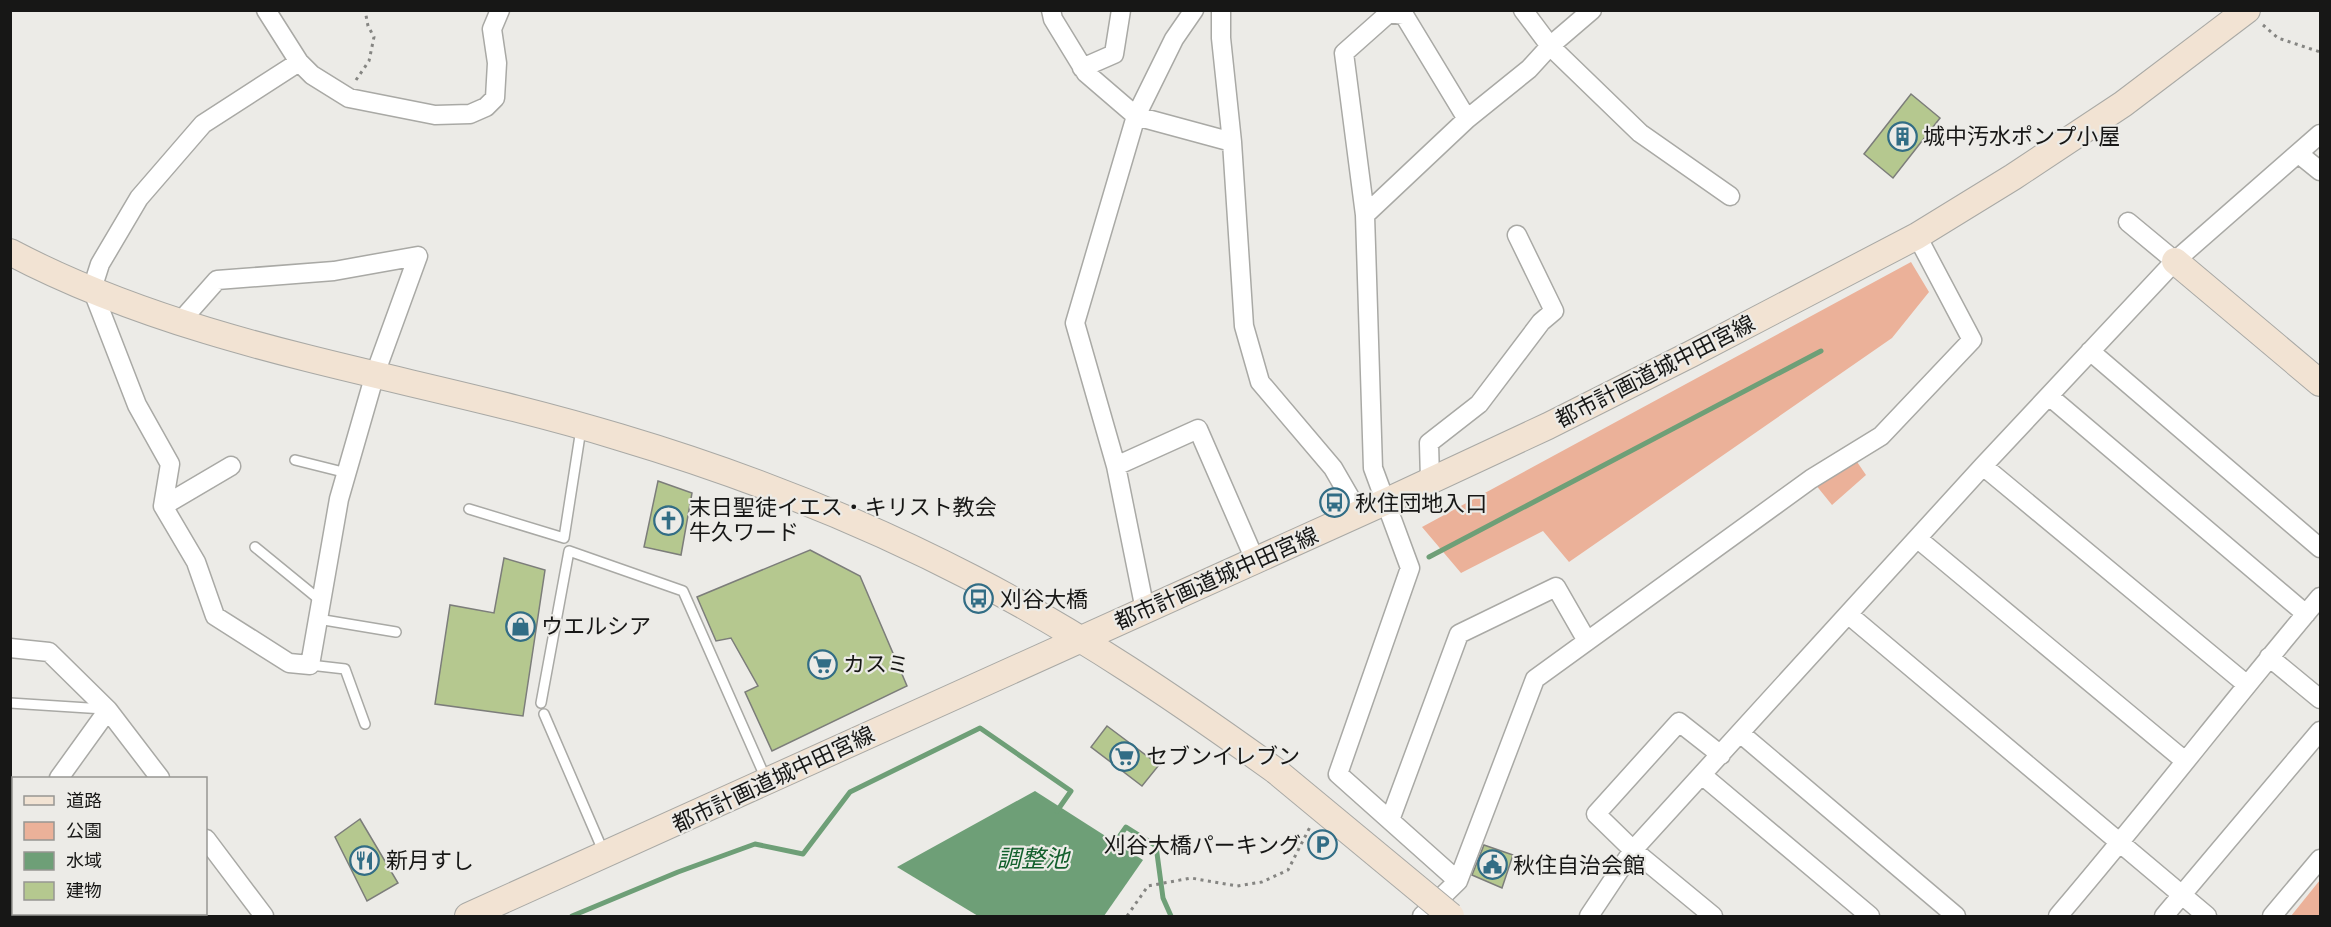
<svg xmlns="http://www.w3.org/2000/svg" width="2331" height="927" viewBox="0 0 2331 927" font-family="'Alegreya Sans','Noto Sans JP',sans-serif">
	<style>
		.green { fill: #ebb199 }
		.water { fill: #6e9f77 }
		.lines { fill: none; stroke-linecap: round; stroke-linejoin: round }
		.stream { stroke: #6e9f77; stroke-width: 5 }
		.building { fill: #b5c88f; stroke: #7c7d7a; stroke-width: 1.5 }
		.lane-casing { stroke: #a9a9a5; stroke-width: 12 }
		.street-casing { stroke: #a9a9a5; stroke-width: 21 }
		.secondary-casing { stroke: #a9a9a5; stroke-width: 28 }
		.path { stroke: #858582; stroke-width: 3; stroke-dasharray: 3 4.5; stroke-linecap: butt }
		.lane { stroke: #fff; stroke-width: 9 }
		.street { stroke: #fff; stroke-width: 18 }
		.secondary { stroke: #f2e3d3; stroke-width: 26 }
		.secondary-bridge-casing { stroke: #a9a9a5; stroke-width: 28; stroke-linecap: butt }
		.secondary-bridge { stroke: #f2e3d3; stroke-width: 26 }
		.labels { text-anchor: middle; stroke-width: 4.5; stroke-linejoin: round; paint-order: stroke }
		.poi-label { font-size: 22px; fill: #171716; stroke: #ecebe7; text-anchor: start }
		.street-label { font-size: 22px; fill: #171716; stroke: #ecebe7 }
		.water-label { font-size: 24px; font-style: italic; fill: #125f2c; stroke: #ecebe7 }
	</style>
	<rect width="100%" height="100%" fill="#ecebe7"/>
	<path class="green" d="M1911,262l18,30 -37,46 -323,224 -26,-31 -82,42 -39,-46z
		M1851,453l15,22 -34,30 -21,-26z
		M2320,880v36h-29z"/>
	<path class="water" d="M1035,791l108,69 -39,56h-126l-81,-49z"/>
	<g class="lines">
		<path class="stream" d="M1429,557l392,-206
			M1112,847l14,-20 30,19 7,52 8,18
			M572,916l106,-44 77,-28 48,10 47,-62 130,-64 91,63 -14,20"/>
	</g>
	<path class="building" d="M1911,94l29,24 -47,60 -29,-24z
		M658,481l34,12 -11,62 -37,-8z
		M810,550l50,26 47,110 -135,65 -27,-59 13,-6 -27,-48 -15,3 -19,-44z
		M504,558l41,12 -22,146 -88,-12 15,-99 44,8z
		M1107,726l52,39 -17,21 -51,-39z
		M360,819l38,64 -31,18 -32,-64z
		M1484,845l29,10 -11,33 -30,-13z"/>
	<g class="lines">
		<defs>
			<path id="lane" d="M295,460l52,13
				M469,509l95,29 17,-109
				M255,547l66,54
				M318,619l78,13
				M310,665l35,4 20,55
				M10,703l94,6
				M541,703l28,-152 114,40 83,188
				M544,714l60,139"/>
			<path id="street" d="M266,10l33,52 13,13 37,23 86,17 35,-1 16,-7 9,-9 2,-35 -5,-34 8,-19
				M1051,10l2,9 33,54 50,43 96,26 -11,-104v-28
				M1523,10l27,36 90,87 90,63
				M1082,68l32,-14 7,-44
				M1467,119l-63,-104 -15,-2 -45,40 21,162 8,253 37,100 -72,206 120,107 77,-202 276,-200 70,-43 91,-96 -55,-104
				M1232,142l12,184 16,56 73,86 26,45
				M2299,154l21,17
				M1365,215l102,-96 62,-50 21,-23 42,-36
				M2128,222l47,39
				M179,323l38,-43 117,-9 84,-15 -43,118 -36,125 -29,166 -21,-2 -74,-47 -19,-54 -33,-56 68,-40
				M2090,351l230,197
				M2049,396l257,218
				M1116,466l82,-37 57,131
				M1983,466l263,218
				M1430,480l-1,-37 50,-39 62,-82 13,-11 -37,-76
				M163,506l7,-42 -33,-59 -45,-116 8,-25 39,-66 64,-74 96,-62
				M1918,539l267,222
				M1145,610l-29,-144 -41,-143 61,-207 38,-77 20,-29
				M1849,615l358,301
				M10,648l39,4 59,58 52,68
				M2269,657l51,42
				M1740,733l216,183
				M1702,775l168,141
				M59,778l49,-68
				M1390,820l69,-186 97,-47 31,54
				M206,839l58,77
				M10,902l4,-2
				M1422,916l36,-35
				M1589,916l44,-66 350,-384 192,-205 145,-127
				M1713,916l-80,-66 -37,-36 83,-92 42,33
				M2058,916c90,-105 173,-214 262,-319
				M2164,916l156,-185
				M2272,916l48,-57"/>
			<path id="secondary" d="M10,252c190,100 406,123 609,185 121,36 241,83 353,141 107,55 207,123 304,193
				M2175,261l145,122
				M10,796l4,1
				M146,914l2,2
				M468,916l919,-415 161,-75 143,-72 226,-118 96,-59 110,-73 124,-94"/>
		</defs>
		<use href="#lane" class="lane-casing"/>
		<use href="#street" class="street-casing"/>
		<use href="#secondary" class="secondary-casing"/>
		<path class="path" d="M2263,25l15,13 42,14
			M356,80l13,-19 5,-24 -6,-11 -3,-16
			M1127,916l21,-30 43,-8 46,8 25,-4 26,-12 22,-43"/>
		<use href="#lane" class="lane"/>
		<use href="#street" class="street"/>
		<use href="#secondary" class="secondary"/>
		<defs>
			<path id="secondary-bridge" d="M1276,771l175,145"/>
		</defs>
		<use href="#secondary-bridge" class="secondary-bridge-casing"/>
		<use href="#secondary-bridge" class="secondary-bridge"/>
	</g>
	<defs>
		<symbol id="building-ring" viewBox="-11 -11 22 22"><circle r="9.5" fill="#ecebe7" stroke="#326d85" stroke-width="1.5"/><path d="M-4-6H4V6H1V3H-1V6H-4ZM-2.5-4.3h1.7v1.8h-1.7ZM.8-4.3h1.7v1.8H.8ZM-2.5-1h1.7V.8h-1.7ZM.8-1h1.7V.8H.8Z" fill="#326d85"/></symbol>
		<symbol id="bus-ring" viewBox="-11 -11 22 22"><circle r="9.5" fill="#ecebe7" stroke="#326d85" stroke-width="1.5"/><path d="M-5-6H5V4H4V6H2V4H-2V6H-4V4H-5ZM-3.5-4V0h7V-4ZM-3.5 1.2v1.5H-2V1.2ZM2 1.2v1.5H3.5V1.2Z" fill="#326d85"/></symbol>
		<symbol id="church-ring" viewBox="-11 -11 22 22"><circle r="9.5" fill="#ecebe7" stroke="#326d85" stroke-width="1.5"/><path d="M-1.2-6h2.4v3.5h3.3v2.4h-3.3V6h-2.4V-.1h-3.3v-2.4h3.3Z" fill="#326d85"/></symbol>
		<symbol id="shop-ring" viewBox="-11 -11 22 22"><circle r="9.5" fill="#ecebe7" stroke="#326d85" stroke-width="1.5"/><path d="M-5-2.5h2.3a2.7 3.5 0 0 1 5.4 0H5L5.5 6h-11ZM-1.5-2.5h3a1.5 2.3 0 0 0-3 0Z" fill="#326d85"/></symbol>
		<symbol id="supermarket-ring" viewBox="-11 -11 22 22"><circle r="9.5" fill="#ecebe7" stroke="#326d85" stroke-width="1.5"/><path d="M-6-5.5h2.5l.6 2H6L4.5 2H-2.5L-4.4-4H-6ZM-1.5 3.2a1.3 1.3 0 1 0 .1 0ZM3 3.2a1.3 1.3 0 1 0 .1 0Z" fill="#326d85"/></symbol>
		<symbol id="parking-ring" viewBox="-11 -11 22 22"><circle r="9.5" fill="#ecebe7" stroke="#326d85" stroke-width="1.5"/><path d="M-3.5-5.5H1a3.5 3.5 0 0 1 0 7H-1V5.5H-3.5ZM-1-3.4V-.6H.8a1.4 1.4 0 0 0 0-2.8Z" fill="#326d85"/></symbol>
		<symbol id="restaurant-ring" viewBox="-11 -11 22 22"><circle r="9.5" fill="#ecebe7" stroke="#326d85" stroke-width="1.5"/><path d="M-5-6h1v4h1v-4h1v4h1v-4h1v5L-1.5 .5V6h-2V.5L-5-1ZM5-6V6H3V1.5H1.5Q1.5-4 5-6Z" fill="#326d85"/></symbol>
		<symbol id="civic-ring" viewBox="-11 -11 22 22"><circle r="9.5" fill="#ecebe7" stroke="#326d85" stroke-width="1.5"/><path d="M-.6-6.5H3V-4.5H.6V-3L4-1V1h2V6H-6V1h2V-1L-.6-3ZM-1.2 2.5V6h2.4V2.5Z" fill="#326d85"/></symbol>
	</defs>
	<g fill-rule="evenodd">
		<use href="#building-ring" x="1886" y="120" width="33" height="33"/>
		<use href="#bus-ring" x="1318" y="486" width="33" height="33"/>
		<use href="#church-ring" x="652" y="504" width="33" height="33"/>
		<use href="#bus-ring" x="962" y="582" width="33" height="33"/>
		<use href="#shop-ring" x="504" y="610" width="33" height="33"/>
		<use href="#supermarket-ring" x="806" y="648" width="33" height="33"/>
		<use href="#supermarket-ring" x="1108" y="740" width="33" height="33"/>
		<use href="#parking-ring" x="1306" y="828" width="33" height="33"/>
		<use href="#restaurant-ring" x="348" y="844" width="33" height="33"/>
		<use href="#civic-ring" x="1476" y="848" width="33" height="33"/>
	</g>
	<g class="labels">
		<g class="poi-label">
			<text x="1923" y="144">城中汚水ポンプ小屋</text>
			<text x="1355" y="511">秋住団地入口</text>
			<text x="689" y="515">末日聖徒イエス・キリスト教会<tspan x="689" dy="25">牛久ワード</tspan></text>
			<text x="1000" y="607">刈谷大橋</text>
			<text x="541" y="634">ウエルシア</text>
			<text x="843" y="672">カスミ</text>
			<text x="1146" y="764">セブンイレブン</text>
			<text x="1301" y="853" text-anchor="end">刈谷大橋パーキング</text>
			<text x="386" y="868">新月すし</text>
			<text x="1513" y="873">秋住自治会館</text>
		</g>
		<g class="street-label">
			<text transform="translate(1655 371) rotate(-27)" y="8">都市計画道城中田宮線</text>
			<text transform="translate(1216 578) rotate(-24)" y="8">都市計画道城中田宮線</text>
			<text transform="translate(773 779) rotate(-25)" y="8">都市計画道城中田宮線</text>
		</g>
		<g class="water-label">
			<text x="1033" y="867">調整池</text>
		</g>
	</g>
	<rect width="2331" height="927" fill="none" stroke="#171716" stroke-width="24"/>
	<rect x="12" y="777" width="195" height="138" fill="#ecebe7" stroke="#979693" stroke-width="1.5"/>
	<rect x="24" y="796" width="30" height="9" fill="#f2e3d3" stroke="#979693" stroke-width="1.5"/>
	<text x="66" y="807" font-size="18" fill="#171716">道路</text>
	<rect x="24" y="822" width="30" height="18" fill="#ebb199" stroke="#979693" stroke-width="1.5"/>
	<text x="66" y="837" font-size="18" fill="#171716">公園</text>
	<rect x="24" y="852" width="30" height="18" fill="#6e9f77" stroke="#979693" stroke-width="1.5"/>
	<text x="66" y="867" font-size="18" fill="#171716">水域</text>
	<rect x="24" y="882" width="30" height="18" fill="#b5c88f" stroke="#979693" stroke-width="1.5"/>
	<text x="66" y="897" font-size="18" fill="#171716">建物</text>
</svg>
